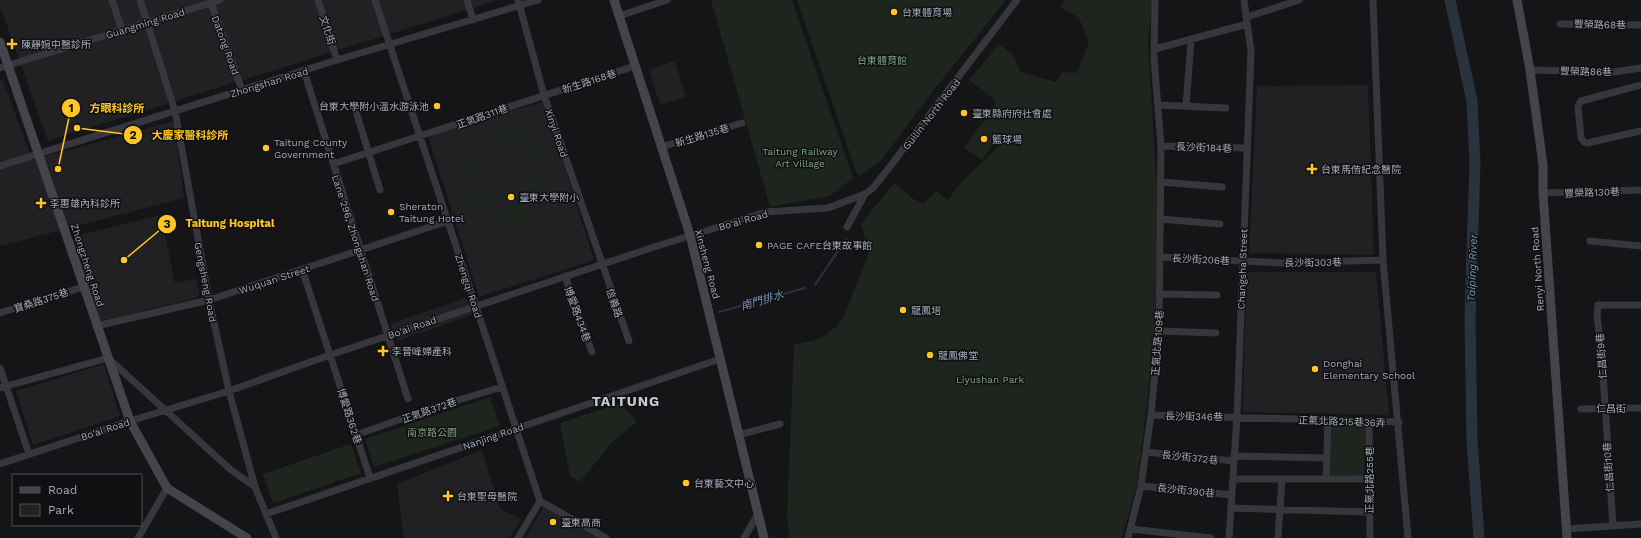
<svg xmlns="http://www.w3.org/2000/svg" width="1641" height="538" viewBox="0 0 1641 538" font-family="'Work Sans','Noto Sans TC',sans-serif">
	<style>
		.built { fill: #212124 }
		.green { fill: #1d251e; fill-rule: evenodd }
		.lines { fill: none; stroke-linecap: round; stroke-linejoin: round }
		.stream { stroke: #2a333c; stroke-width: 2 }
		.river { stroke: #2a333c; stroke-width: 11 }
		.street { stroke: #36363c; stroke-width: 7 }
		.secondary { stroke: #44454c; stroke-width: 9 }
		.poi-dot { fill: #ffc625; stroke: #101012; stroke-width: 1.5 }
		.labels { text-anchor: middle; stroke-width: 3; stroke-linejoin: round; paint-order: stroke }
		.poi-label { font-size: 10px; fill: #a6aab8; stroke: #101012; text-anchor: start }
		.street-label { font-size: 10px; fill: #a6aab8; stroke: #101012 }
		.park-label { font-size: 10px; fill: #7ba581; stroke: #101012 }
		.water-label { font-size: 11px; font-style: italic; fill: #7a95b6; stroke: #101012 }
		.district-label { font-size: 14px; font-weight: bold; letter-spacing: 1px; fill: #c7cad4; stroke: #101012 }
		.leader { fill: none; stroke: #ffc625; stroke-width: 1.5 }
		.callout-dot { fill: #ffc625; stroke: #101012; stroke-width: 1.5 }
		.mark-label { font-size: 12px; text-anchor: middle; font-weight: bold; fill: #111 }
		.callout-label { font-size: 11px; text-anchor: middle; font-weight: bold; fill: #ffc625; stroke: #101012; stroke-width: 3; stroke-linejoin: round; paint-order: stroke }
	</style>
	<rect width="100%" height="100%" fill="#151517"/>
	<path class="built" d="M0,0h498l-450,141 -48,-135z
		M675,61l11,36 -26,8 -11,-36z
		M3,80l29,80 142,-39 10,77 -184,48v-165z
		M1368,85l6,170 -125,-2 8,-167z
		M544,102l50,158 -115,37 -52,-164z
		M161,215l14,68 21,-4 4,15 -3,4 -96,23 -2,-2 -27,-78 4,-5z
		M1246,272h130l13,143 -146,-3z
		M466,298l8,16 -76,27 -8,-17z
		M104,364l16,52 -87,29 -17,-54z
		M482,450l18,59 21,10 -11,19h-106l-7,-54z
		M544,506l56,32h-75z"/>
	<path class="green" d="M711,0h81l61,178 -23,18 -60,11z
		M797,0h209l-72,90 -53,71 -23,16z
		M1064,0h89l-5,42 9,149 -2,145 -18,148 -15,54h-332l-3,-20 7,-173 25,-6 17,-12 7,-9 26,-64 -8,-30 33,-41 18,15 11,6 13,-13 12,9 11,-15 48,-47 -6,-5 -19,27 -18,-12 23,-32h2l7,-15 -27,-21 30,-36 15,12 6,16 36,10 7,-10 14,1 12,-31 -10,-24 -18,-11z
		M524,119l4,14 -27,9 -5,-14z
		M525,144c22,2 32,24 17,41l-83,31 -3,-7 18,-6c-14,-12 -17,-26 -6,-41zM523,151c11,0 19,8 19,19l-5,9 -7,5 -47,15 -10,-5c-21,-32 28,-36 50,-43z
		M524,203l6,16 -27,10 -6,-16z
		M490,397l10,29 -126,41 -9,-28z
		M621,403l16,19 -24,19 -33,41 -10,-6 -10,-53z
		M1330,425l36,1 -2,50 -36,-1z
		M351,444l10,29 -88,30 -10,-29z"/>
	<g class="lines">
		<path class="stream" d="M815,285l31,-46
			M719,312l86,-24"/>
		<path class="river" d="M1450,0l22,101 3,62 -5,156 2,121 7,98"/>
		<path class="street" d="M112,0l10,30
			M140,0l35,111 34,189 20,91 26,96 21,51
			M210,0l32,90
			M318,0l19,60
			M375,0l165,501 66,37
			M467,0l6,20
			M518,0l26,95 85,246
			M1373,0l10,260 25,278
			M619,16l48,-16
			M1247,17l52,-17
			M1560,24l81,1
			M1155,49l92,-25
			M0,68l220,-68
			M1530,70l84,2 27,-4
			M304,71l104,328
			M1641,85l-60,16 -3,5 3,32 3,4 3,1 54,-12
			M1158,105l68,3
			M1186,106l5,-65
			M355,108l25,82
			M1161,146l86,2
			M661,147l81,-24
			M333,164l302,-98
			M0,166l337,-106 201,-60
			M1161,182l61,5
			M1543,193l98,-3
			M1160,219l60,5
			M847,227l18,-33
			M1590,241l51,5
			M1160,257l121,6 102,-3
			M302,269l68,209
			M565,276l27,76
			M1160,294l57,1
			M0,313l83,-26
			M96,326l113,-26 239,-79
			M1159,331l57,2
			M0,368l29,86
			M0,388l108,-30 123,112 24,17
			M1581,409l60,-1
			M1151,415l248,7
			M1369,422l1,116
			M356,435l79,-28 67,-20
			M738,435l42,-11
			M1146,452l88,9
			M1234,456l92,2
			M0,464l130,-43 99,-30 101,-36 321,-107 115,-36 62,-4 37,-14 8,-6 15,-19 129,-169
			M1233,479h135
			M1326,479l2,-58
			M1141,486l91,9
			M1231,508l138,4
			M266,514l454,-155
			M1613,526l-11,-167 -5,-44 1,-10h43
			M1131,529l80,9
			M1566,529l75,-5
			M138,538l29,-50
			M518,538l22,-37
			M744,538l14,-24
			M1128,538l13,-52 10,-71 8,-84 2,-185 -7,-88 1,-58
			M1229,538l8,-121 13,-338 1,-28 -7,-51
			M1278,538l4,-59"/>
		<path class="secondary" d="M614,0l76,235 74,303
			M1517,0l13,70 13,95v28l24,345
			M0,42l130,379 37,67 80,50"/>
	</g>
	<g class="poi-dot">
		<circle cx="894" cy="12" r="4"/>
		<path d="M10 38h4v4h4v4h-4v4h-4v-4h-4v-4h4z"/>
		<circle cx="437" cy="106" r="4"/>
		<circle cx="964" cy="113" r="4"/>
		<circle cx="984" cy="139" r="4"/>
		<circle cx="266" cy="148" r="4"/>
		<path d="M1310 163h4v4h4v4h-4v4h-4v-4h-4v-4h4z"/>
		<circle cx="511" cy="197" r="4"/>
		<path d="M39 197h4v4h4v4h-4v4h-4v-4h-4v-4h4z"/>
		<circle cx="391" cy="212" r="4"/>
		<circle cx="759" cy="245" r="4"/>
		<circle cx="903" cy="310" r="4"/>
		<path d="M381 345h4v4h4v4h-4v4h-4v-4h-4v-4h4z"/>
		<circle cx="930" cy="355" r="4"/>
		<circle cx="1315" cy="369" r="4"/>
		<circle cx="686" cy="483" r="4"/>
		<path d="M446 490h4v4h4v4h-4v4h-4v-4h-4v-4h4z"/>
		<circle cx="553" cy="522" r="4"/>
	</g>
	<g class="labels">
		<g class="poi-label">
			<text x="902" y="16">台東體育場</text>
			<text x="21" y="48">陳靜婉中醫診所</text>
			<text x="429" y="110" text-anchor="end">台東大學附小溫水游泳池</text>
			<text x="972" y="117">臺東縣府府社會處</text>
			<text x="992" y="143">籃球場</text>
			<text x="274" y="146">Taitung County<tspan x="274" dy="12">Government</tspan></text>
			<text x="1321" y="173">台東馬偕紀念醫院</text>
			<text x="519" y="201">臺東大學附小</text>
			<text x="50" y="207">李惠雄內科診所</text>
			<text x="399" y="210">Sheraton<tspan x="399" dy="12">Taitung Hotel</tspan></text>
			<text x="767" y="249">PAGE CAFE台東故事館</text>
			<text x="911" y="314">龍鳳塔</text>
			<text x="392" y="355">李晉峰婦產科</text>
			<text x="938" y="359">龍鳳佛堂</text>
			<text x="1323" y="367">Donghai<tspan x="1323" dy="12">Elementary School</tspan></text>
			<text x="694" y="487">台東藝文中心</text>
			<text x="457" y="500">台東聖母醫院</text>
			<text x="561" y="526">臺東高商</text>
		</g>
		<g class="street-label">
			<text transform="translate(145 23) rotate(-17)" y="4">Guangming Road</text>
			<text transform="translate(1600 24) rotate(1)" y="4">豐榮路68巷</text>
			<text transform="translate(328 30) rotate(72)" y="4">文化街</text>
			<text transform="translate(226 45) rotate(70)" y="4">Datong Road</text>
			<text transform="translate(1586 71) rotate(1)" y="4">豐榮路86巷</text>
			<text transform="translate(589 81) rotate(-18)" y="4">新生路168巷</text>
			<text transform="translate(269 82) rotate(-17)" y="4">Zhongshan Road</text>
			<text transform="translate(931 114) rotate(-52)" y="4">Guilin North Road</text>
			<text transform="translate(482 116) rotate(-19)" y="4">正氣路311巷</text>
			<text transform="translate(557 133) rotate(71)" y="4">Xinyi Road</text>
			<text transform="translate(702 135) rotate(-17)" y="4">新生路135巷</text>
			<text transform="translate(1204 147) rotate(2)" y="4">長沙街184巷</text>
			<text transform="translate(1592 192) rotate(-2)" y="4">豐榮路130巷</text>
			<text transform="translate(743 220) rotate(-16)" y="4">Bo'ai Road</text>
			<text transform="translate(356 238) rotate(72)" y="4">Lane 296, Zhongshan Road</text>
			<text transform="translate(1201 259) rotate(3)" y="4">長沙街206巷</text>
			<text transform="translate(1313 262) rotate(-1)" y="4">長沙街303巷</text>
			<text transform="translate(708 264) rotate(75)" y="4">Xinsheng Road</text>
			<text transform="translate(88 265) rotate(72)" y="4">Zhongzheng Road</text>
			<text transform="translate(1242 269) rotate(-88)" y="4">Changsha Street</text>
			<text transform="translate(1537 269) rotate(-94)" y="4">Renyi North Road</text>
			<text transform="translate(274 279) rotate(-18)" y="4">Wuquan Street</text>
			<text transform="translate(206 282) rotate(79)" y="4">Gengsheng Road</text>
			<text transform="translate(469 286) rotate(72)" y="4">Zhengqi Road</text>
			<text transform="translate(41 300) rotate(-18)" y="4">寶桑路375巷</text>
			<text transform="translate(615 303) rotate(71)" y="4">信義路</text>
			<text transform="translate(578 314) rotate(70)" y="4">博愛路434巷</text>
			<text transform="translate(412 327) rotate(-19)" y="4">Bo'ai Road</text>
			<text transform="translate(1157 343) rotate(-86)" y="4">正氣北路109巷</text>
			<text transform="translate(1601 356) rotate(-94)" y="4">仁昌街9巷</text>
			<text x="1611" y="412">仁昌街</text>
			<text transform="translate(429 410) rotate(-19)" y="4">正氣路372巷</text>
			<text transform="translate(350 416) rotate(72)" y="4">博愛路362巷</text>
			<text transform="translate(1194 416) rotate(1)" y="4">長沙街346巷</text>
			<text transform="translate(1342 421) rotate(2)" y="4">正氣北路215巷36弄</text>
			<text transform="translate(105 429) rotate(-18)" y="4">Bo'ai Road</text>
			<text transform="translate(493 436) rotate(-19)" y="4">Nanjing Road</text>
			<text transform="translate(1190 457) rotate(6)" y="4">長沙街372巷</text>
			<text transform="translate(1608 467) rotate(-94)" y="4">仁昌街10巷</text>
			<text transform="translate(1369 480) rotate(-90)" y="4">正氣北路255巷</text>
			<text transform="translate(1186 490) rotate(6)" y="4">長沙街390巷</text>
		</g>
		<g class="park-label">
			<text x="882" y="64">台東體育館</text>
			<text x="800" y="155">Taitung Railway<tspan x="800" dy="12">Art Village</tspan></text>
			<text x="990" y="383">Liyushan Park</text>
			<text x="432" y="436">南京路公園</text>
		</g>
		<g class="water-label">
			<text transform="translate(1472 268) rotate(-88)" y="4">Taiping River</text>
			<text transform="translate(762 300) rotate(-16)" y="4">南門排水</text>
		</g>
		<g class="district-label">
			<text x="626" y="406">TAITUNG</text>
		</g>
	</g>
	<path class="leader" d="M58 169L71 108M77 128L133 135M124 260L167 224"/>
	<g class="callout-dot">
		<circle cx="58" cy="169" r="4"/>
		<circle cx="77" cy="128" r="4"/>
		<circle cx="124" cy="260" r="4"/>
		<circle cx="71" cy="108" r="10"/>
		<circle cx="133" cy="135" r="10"/>
		<circle cx="167" cy="224" r="10"/>
	</g>
	<g class="mark-label">
		<text x="71" y="112">1</text>
		<text x="133" y="139">2</text>
		<text x="167" y="228">3</text>
	</g>
	<g class="callout-label">
		<text x="117" y="112">方眼科診所</text>
		<text x="190" y="139">大慶家醫科診所</text>
		<text x="230" y="227">Taitung Hospital</text>
	</g>
	<rect x="12" y="474" width="130" height="52" fill="#101012" stroke="#4c4e54"/>
	<rect x="20" y="487" width="20" height="6" fill="#44454c" stroke="#4c4e54"/>
	<text x="48" y="494" font-size="12" fill="#a6aab8">Road</text>
	<rect x="20" y="504" width="20" height="12" fill="#1d251e" stroke="#4c4e54"/>
	<text x="48" y="514" font-size="12" fill="#a6aab8">Park</text>
</svg>
